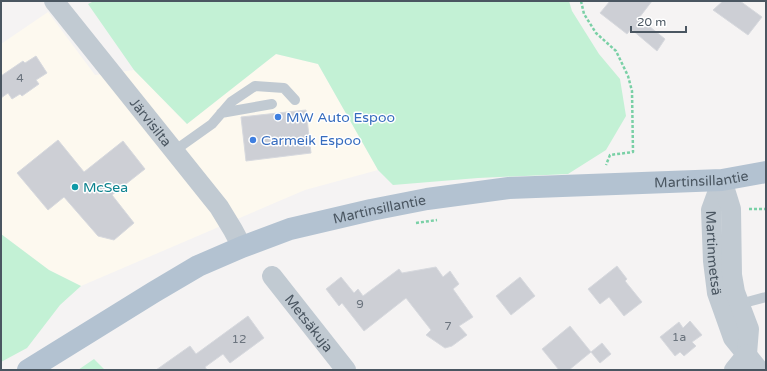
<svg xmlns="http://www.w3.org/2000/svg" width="767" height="371" viewBox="0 0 767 371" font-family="'Varela Round',sans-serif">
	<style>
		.commercial { fill: #fdf9ef }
		.green { fill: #c3f1d5 }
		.building { fill: #cdcfd5; stroke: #d7d9de }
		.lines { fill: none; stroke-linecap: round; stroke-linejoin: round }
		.path { stroke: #7ad0a6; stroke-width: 2.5; stroke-dasharray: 3 2; stroke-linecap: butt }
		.service { stroke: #c1cad2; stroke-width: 10 }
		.minor { stroke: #c1cad2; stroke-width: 20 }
		.primary { stroke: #b3c2d1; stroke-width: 22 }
		.shop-dot { fill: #3f7fe0; stroke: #fff; stroke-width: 1.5 }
		.culture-dot { fill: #0f9aa8; stroke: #fff; stroke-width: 1.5 }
		.labels { text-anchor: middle; stroke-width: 3; stroke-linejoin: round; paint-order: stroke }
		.number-label { font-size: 12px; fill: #6b747e }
		.shop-label { font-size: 14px; fill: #366cbe; stroke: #fff; text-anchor: start }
		.street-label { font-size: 14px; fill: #4a5661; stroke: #fff }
		.culture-label { font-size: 14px; fill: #0d838f; stroke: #fff; text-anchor: start }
	</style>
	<rect width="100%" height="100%" fill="#f5f3f3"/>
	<path class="commercial" d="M48,12l47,63 39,-5 53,54 89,-70 42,10 60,106 -73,20 -224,96 -32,-16 -48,-36v-190z"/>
	<path class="green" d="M94,1h475l3,10 27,43 21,25 6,37 -20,34 -38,24 -90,4 -85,7 -15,-15 -60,-106 -42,-10 -89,70 -53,-54 -46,-66z
		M1,234l48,36 32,16 -21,19 -33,43 -26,14z
		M94,359l11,11h-27z"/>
	<path class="building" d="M610,1h42l-13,17 26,21 -8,12 -26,-22 -4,5 -27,-21z
		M723,1h17l22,16 -14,18 -35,-25z
		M36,56l11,17 -11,7 3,4 -17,12 -2,-2 -8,5 -4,-6 -7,5v-22l22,-15 2,2z
		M306,110l5,43 -65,8 -5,-44z
		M58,140l26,32 39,-31 22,28 -33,26 22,28 -20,17 -16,-4 -34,-39 -16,13 -31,-37z
		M617,266l10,13 -2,2 17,21 -18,14 -15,-19 -9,7 -12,-15z
		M436,267l7,10 7,-6 9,13 -6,5 20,28 -14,9 8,9 -15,11 -7,2 -19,-13 5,-5 -25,-32 -42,33 -22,-28 -3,3 -13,-17 15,-12 13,16 4,-4 5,7 36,-27 3,4z
		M520,277l15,19 -24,19 -15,-19z
		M248,316l16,22 -34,25 -7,-9 -18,13 2,3h-51l34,-24 6,8z
		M690,321l12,14 -10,7 4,4 -12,10 -4,-4 -5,4 -15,-19 19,-15 4,6z
		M570,326l21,26 11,-9 9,11 -11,9 -9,-11 -22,18h-10l-17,-21z"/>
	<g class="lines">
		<path class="path" d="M581,1l3,13 12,19 20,18 12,25 4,15 1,61 -23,3 -4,10
			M749,209h17
			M416,223l21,-3"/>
		<path class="service" d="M221,113l51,-9
			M174,151l38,-27 19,-22 24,-16 29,2 11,12
			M736,305l30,-8"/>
		<g class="minor">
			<path id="s1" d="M54,1l165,206 14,23 9,17"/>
			<path id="s2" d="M722,180l-11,30 2,51 4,32 16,45 26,32"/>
			<path d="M722,180l9,29 1,66 3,17 14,37 -2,25"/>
			<path id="s3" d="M272,276l74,94"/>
			<path d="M734,370l13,-16"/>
		</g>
		<path class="primary" id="s4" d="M28,370l126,-78 44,-26 44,-19 48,-18 81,-19 56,-11 82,-11 213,-8 44,-8"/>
	</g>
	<g class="shop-dot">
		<circle cx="278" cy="117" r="4"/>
		<circle cx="253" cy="140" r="4"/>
	</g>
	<circle class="culture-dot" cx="75" cy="187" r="4"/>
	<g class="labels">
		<g class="number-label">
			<text x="20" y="82">4</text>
			<text x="360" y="308">9</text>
			<text x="448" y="330">7</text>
			<text x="679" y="341">1a</text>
			<text x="239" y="343">12</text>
		</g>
		<g class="shop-label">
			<text x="286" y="122">MW Auto Espoo</text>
			<text x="261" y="145">Carmeik Espoo</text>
		</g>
		<g class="street-label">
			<text dy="5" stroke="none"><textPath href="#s1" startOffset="155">Järvisilta</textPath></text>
			<text dy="5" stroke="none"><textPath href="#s4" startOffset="714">Martinsillantie</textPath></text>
			<text dy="5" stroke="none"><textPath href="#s4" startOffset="390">Martinsillantie</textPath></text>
			<text dy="5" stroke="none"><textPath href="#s2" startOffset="75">Martinmetsä</textPath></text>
			<text dy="5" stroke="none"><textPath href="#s3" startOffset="60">Metsäkuja</textPath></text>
		</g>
		<g class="culture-label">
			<text x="83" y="192">McSea</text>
		</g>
	</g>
	<rect width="767" height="371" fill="none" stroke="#4a5661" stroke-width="4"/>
	<path d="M631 26v6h55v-6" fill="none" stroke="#4a5661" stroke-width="2"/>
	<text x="637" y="26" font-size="12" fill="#4a5661" stroke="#ffffff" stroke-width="3" paint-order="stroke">20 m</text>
</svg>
